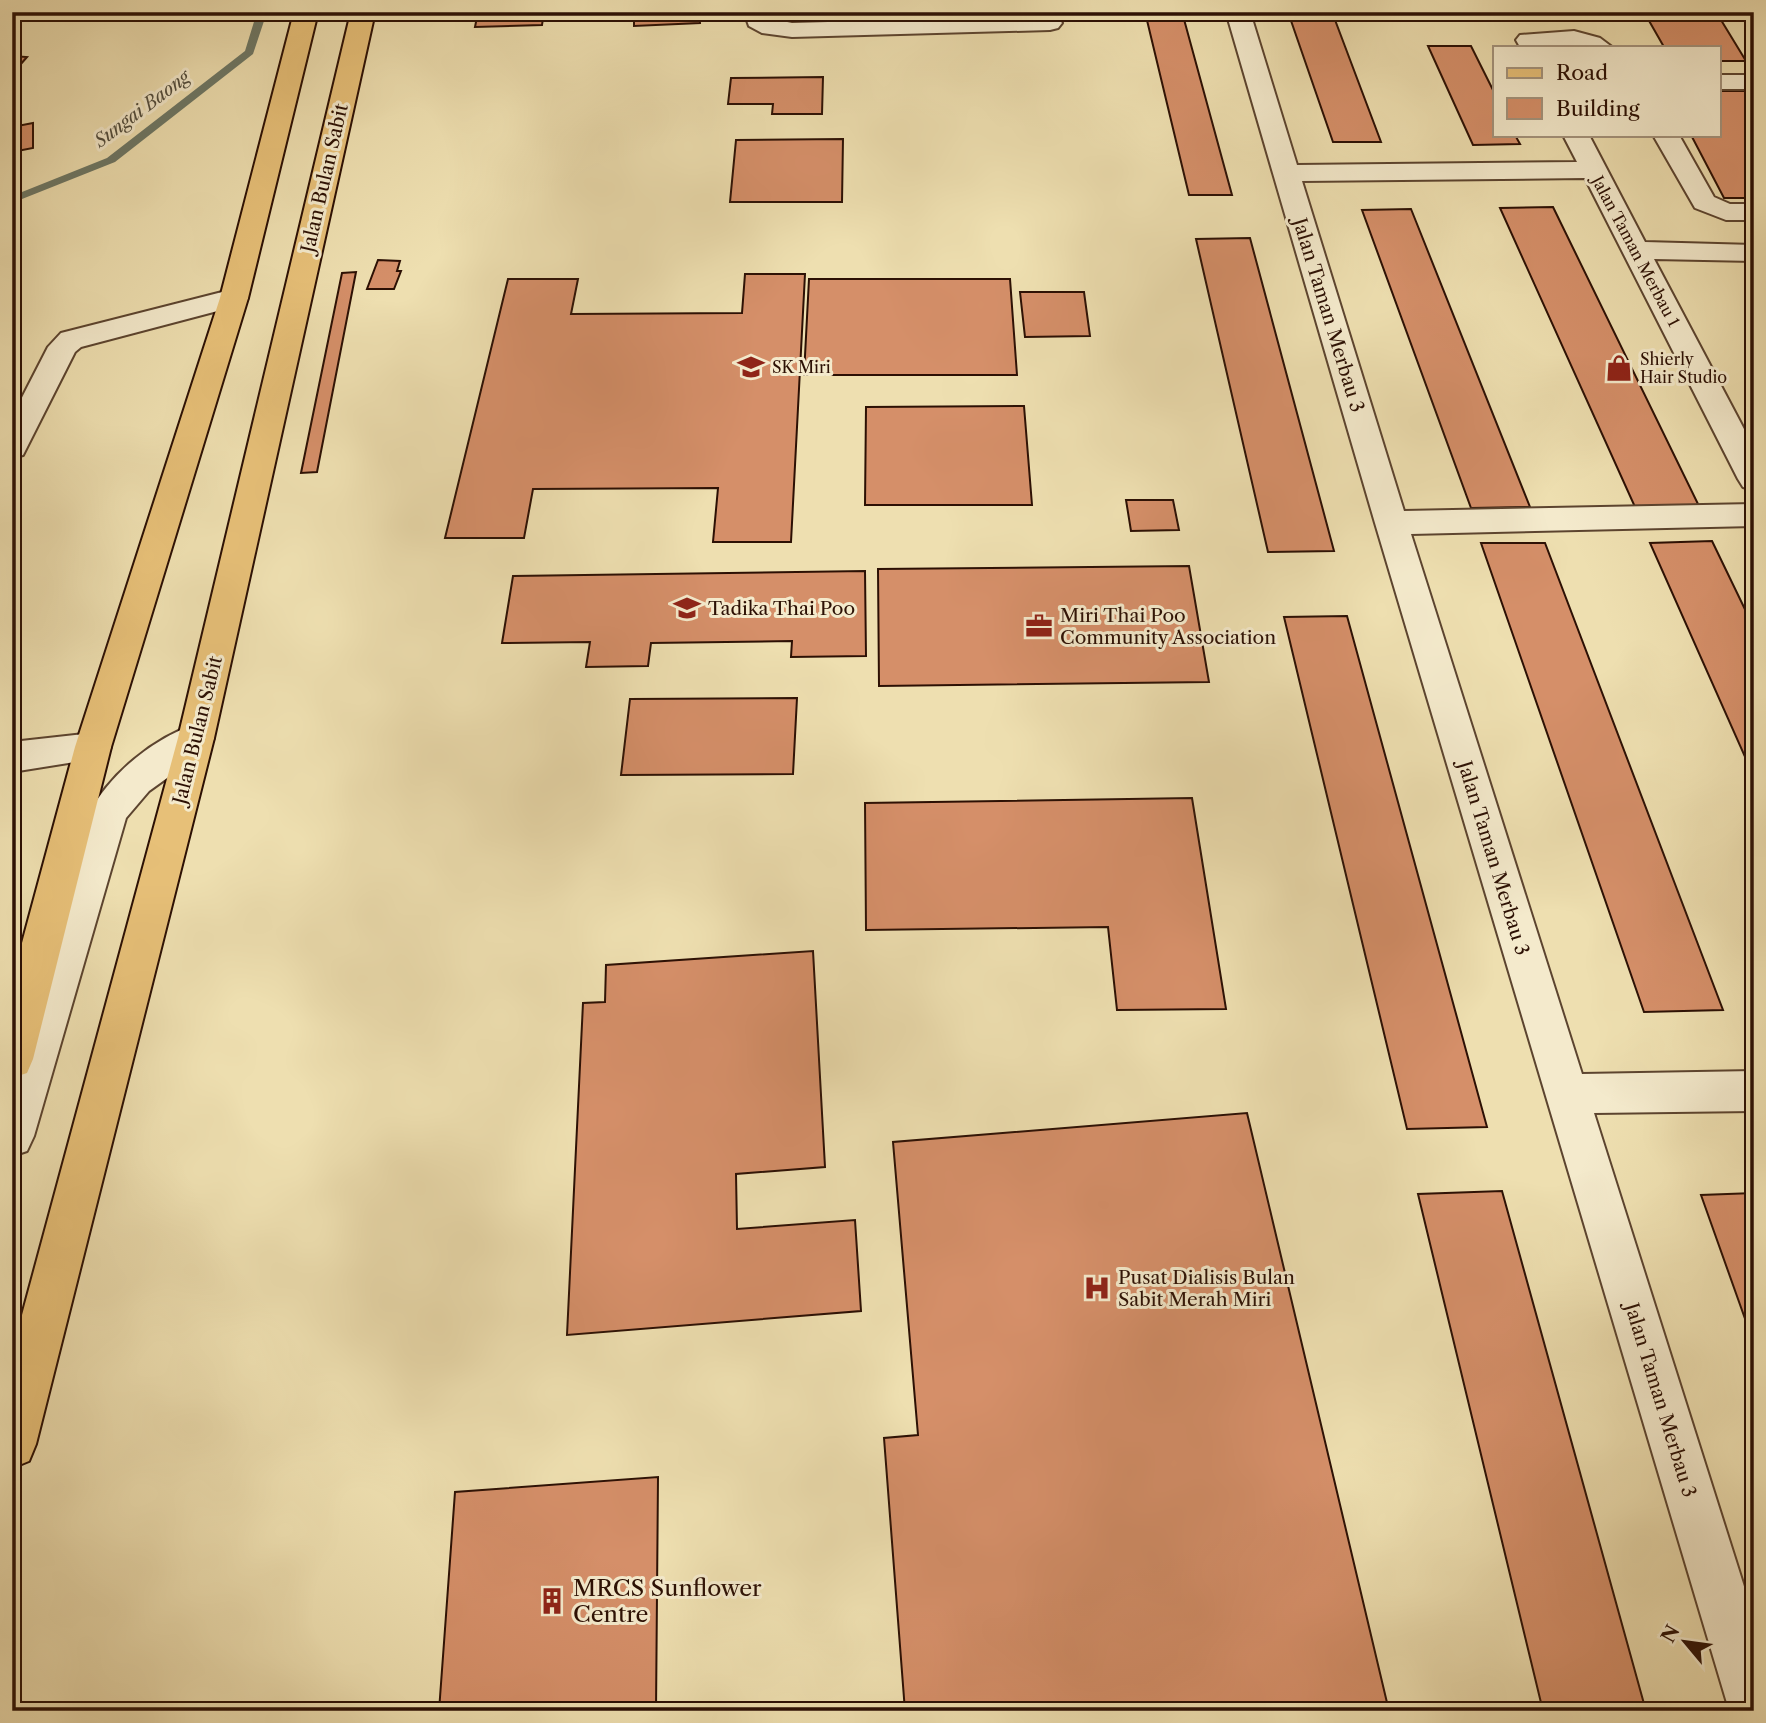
<svg xmlns="http://www.w3.org/2000/svg" width="1766" height="1723" viewBox="0 0 1766 1723" font-family="'Libre Caslon Text',serif">
	<style>
		.lines { fill: none; stroke-linecap: round; stroke-linejoin: round }
		.stream { fill: #6e7866; fill-rule: evenodd }
		.building { fill: #d58f69; stroke: #2c1004; stroke-width: 2 }
		.minor-casing { stroke: #5c442f; stroke-width: 4 }
		.major-casing { stroke: #2c1004; stroke-width: 4 }
		.minor { fill: #f4eacc; fill-rule: evenodd }
		.major { fill: #e7c078; fill-rule: evenodd }
		.labels { text-anchor: middle; stroke-width: 6; stroke-linejoin: round; paint-order: stroke }
		.far-street-label { font-size: 16px; fill: #2c1004; stroke: #f4eacc }
		.far-poi-label { font-size: 16px; fill: #2c1004; stroke: #f4eacc; text-anchor: start }
		.far-water-label { font-size: 18px; font-style: italic; fill: #524d3d; stroke: #f4eacc }
		.street-label { font-size: 19px; fill: #2c1004; stroke: #f4eacc }
		.poi-label { font-size: 19px; fill: #2c1004; stroke: #f4eacc; text-anchor: start }
		.near-poi-label { font-size: 23px; fill: #2c1004; stroke: #f4eacc; text-anchor: start }
	</style>
	<rect width="100%" height="100%" fill="#eedfb0"/>
	<filter id="stains"><feTurbulence type="fractalNoise" baseFrequency=".00286" numOctaves="4"/><feColorMatrix values="0 0 0 0 .2 0 0 0 0 .09 0 0 0 0 .02 0 0 0 .5 -.17"/></filter>
	<radialGradient id="worn" r=".72"><stop offset=".6" stop-color="#630" stop-opacity="0"/><stop offset="1" stop-color="#630" stop-opacity=".3"/></radialGradient>
	<g class="lines">
		<path class="stream" d="M257,12h10l-14,42 -138,108 -103,41v-7l95,-38 138,-107z"/>
	</g>
	<path class="building" d="M478,12h66l-2,13 -67,2z
		M634,12h65l1,11 -66,3z
		M1145,12h37l50,183h-43z
		M1288,12h44l49,130h-48z
		M1648,19l73,1 25,41h-27v-14h-55z
		M1428,46h43l24,48v41h20l5,9 -47,1z
		M12,56l15,1 -15,17z
		M823,77l-1,37h-50l1,-10h-45l3,-26z
		M1719,91h27l8,13v94h-30l-33,-63h28z
		M33,123v25l-21,4v-25z
		M843,139l-1,63h-112l6,-62z
		M1553,207l146,299 -64,1 -135,-299z
		M1411,209l119,298 -59,1 -109,-298z
		M1250,238l84,313 -66,1 -72,-313z
		M378,260l22,1 -3,10h4l-7,18h-27z
		M356,272l-39,200 -16,1 41,-200z
		M745,274h60l-14,268h-78l5,-54 -185,1 -9,49h-79l63,-259h70l-7,35 171,-1z
		M809,279h201l7,96h-213z
		M1020,292h64l6,44 -65,1z
		M1024,406l8,99h-167l1,-98z
		M1126,500h47l6,30 -48,1z
		M1712,541l42,87v149l-104,-234z
		M1481,543h64l178,467 -79,2z
		M1189,566l20,116 -330,4 -1,-117z
		M865,571l1,85 -75,1 1,-16 -141,2 -3,23 -62,1 4,-25 -88,1 11,-67z
		M1347,616l140,511 -80,2 -123,-512z
		M797,698l-4,76 -172,1 9,-76z
		M1192,798l34,211 -109,1 -9,-83 -242,3 -1,-127z
		M813,951l12,216 -89,7 1,55 118,-9 6,91 -294,24 16,-332 22,-1 1,-37z
		M1247,1113l142,598h-484l-21,-273 34,-3 -25,-293z
		M1502,1191l144,520h-103l-125,-517z
		M1754,1193v151l-53,-149z
		M658,1477l-2,234h-217l16,-219z"/>
	<g class="lines">
		<defs>
			<path id="minor" d="M744,12h24v6l24,5 258,-7 8,2 4,5 -4,5 -8,2 -258,7 -30,-4 -13,-7z
				M1226,12h24l47,153 280,-3 -14,-27h26l56,107 109,3v16l-100,-2 100,189v42l-11,-3 -5,-8 -153,-301 -283,3 102,330 350,-7v22l-343,8 171,540 172,-3v40l-160,2 160,505v93h-24l-3,-8 -352,-1180z
				M1574,31l26,7 12,9 -47,-2 -45,2 -4,-7 4,-5z
				M1719,75h35v14h-35z
				M1653,135h26l35,62 16,7h24v16h-28l-31,-12z
				M234,289l10,3 4,6 -4,6 -163,43 -6,5 -52,103 -11,3v-41l36,-70 13,-14z
				M196,724l13,4 5,10 -5,10 -60,43 -23,27 -92,318 -7,15 -15,5v-92l77,-250c20,-40 65,-76 107,-90z
				M93,733l13,4 5,10 -5,10 -94,15v-30z"/>
			<path id="major" d="M294,12h24l-70,286 -137,449 -78,312 -6,14 -15,5v-98l63,-233 145,-449z
				M351,12h24l-161,726 -178,706 -7,17 -17,7v-116l166,-614z"/>
		</defs>
		<use href="#minor" class="minor-casing"/>
		<use href="#major" class="major-casing"/>
		<use href="#minor" class="minor"/>
		<use href="#major" class="major"/>
	</g>
	<defs>
		<symbol id="school-bare" viewBox="-9 -9 18 18"><path d="M0-5L7-2L0 1L-7-2ZM-4 1L0 2.5L4 1V4Q0 6-4 4Z" fill="#8f2418" stroke="#f4eacc" stroke-width="2.5" paint-order="stroke"/></symbol>
		<symbol id="shop-bare" viewBox="-9 -9 18 18"><path d="M-5-2.5h2.3a2.7 3.5 0 0 1 5.4 0H5L5.5 6h-11ZM-1.5-2.5h3a1.5 2.3 0 0 0-3 0Z" fill="#8f2418" stroke="#f4eacc" stroke-width="2.5" paint-order="stroke"/></symbol>
		<symbol id="office-bare" viewBox="-9 -9 18 18"><path d="M-6-3h4V-5.5h4V-3h4V5H-6ZM-1-4.5V-3h2v-1.5ZM-6 0V1H6V0Z" fill="#8f2418" stroke="#f4eacc" stroke-width="2.5" paint-order="stroke"/></symbol>
		<symbol id="hospital-bare" viewBox="-9 -9 18 18"><path d="M-5-5h3v3.5h4V-5h3V5h-3V1.5h-4V5h-3Z" fill="#8f2418" stroke="#f4eacc" stroke-width="2.5" paint-order="stroke"/></symbol>
		<symbol id="building-bare" viewBox="-9 -9 18 18"><path d="M-4-6H4V6H1V3H-1V6H-4ZM-2.5-4.3h1.7v1.8h-1.7ZM.8-4.3h1.7v1.8H.8ZM-2.5-1h1.7V.8h-1.7ZM.8-1h1.7V.8H.8Z" fill="#8f2418" stroke="#f4eacc" stroke-width="2.5" paint-order="stroke"/></symbol>
	</defs>
	<g fill-rule="evenodd">
		<use href="#school-bare" x="732" y="348" width="38" height="38"/>
		<use href="#shop-bare" x="1600" y="349" width="38" height="38"/>
		<use href="#school-bare" x="668" y="589" width="38" height="38"/>
		<use href="#office-bare" x="1020" y="607" width="38" height="38"/>
		<use href="#hospital-bare" x="1078" y="1269" width="38" height="38"/>
		<use href="#building-bare" x="533" y="1582" width="38" height="38"/>
	</g>
	<g class="labels">
		<g class="far-street-label">
			<text transform="translate(1636 251) rotate(62)" y="6">Jalan Taman Merbau 1</text>
		</g>
		<g class="far-poi-label">
			<text x="1640" y="365">Shierly<tspan x="1640" dy="18">Hair Studio</tspan></text>
			<text x="772" y="373">SK Miri</text>
		</g>
		<g class="far-water-label">
			<text transform="translate(142 109) rotate(-37)" y="6">Sungai Baong</text>
		</g>
		<g class="street-label">
			<text transform="translate(324 178) rotate(-77)" y="7">Jalan Bulan Sabit</text>
			<text transform="translate(1329 315) rotate(73)" y="7">Jalan Taman Merbau 3</text>
			<text transform="translate(197 730) rotate(-76)" y="7">Jalan Bulan Sabit</text>
			<text transform="translate(1494 858) rotate(73)" y="7">Jalan Taman Merbau 3</text>
			<text transform="translate(1661 1400) rotate(73)" y="7">Jalan Taman Merbau 3</text>
		</g>
		<g class="poi-label">
			<text x="708" y="615">Tadika Thai Poo</text>
			<text x="1060" y="622">Miri Thai Poo<tspan x="1060" dy="22">Community Association</tspan></text>
			<text x="1118" y="1284">Pusat Dialisis Bulan<tspan x="1118" dy="22">Sabit Merah Miri</tspan></text>
		</g>
		<g class="near-poi-label">
			<text x="573" y="1596">MRCS Sunflower<tspan x="573" dy="26">Centre</tspan></text>
		</g>
	</g>
	<rect width="1766" height="1723" fill="none" stroke="#eedfb0" stroke-width="42"/>
	<rect x="14" y="14" width="1738" height="1695" fill="none" stroke="#2c1004" stroke-width="3.5"/>
	<rect x="21" y="21" width="1724" height="1681" fill="none" stroke="#2c1004" stroke-width="2"/>
	<rect x="1493" y="46" width="228" height="91" fill="#f4eacc" stroke="#a4937c" stroke-width="2"/>
	<rect x="1507" y="68" width="35" height="10" fill="#e7c078" stroke="#a4937c" stroke-width="2"/>
	<text x="1556" y="80" font-size="21" fill="#2c1004">Road</text>
	<rect x="1507" y="98" width="35" height="21" fill="#d58f69" stroke="#a4937c" stroke-width="2"/>
	<text x="1556" y="116" font-size="21" fill="#2c1004">Building</text>
	<g transform="translate(1685 1642) rotate(299)" stroke="#f4eacc" stroke-width="5" paint-order="stroke">
	<path d="M0-5L12 26L0 18L-12 26Z" fill="#2c1004"/>
	<text y="-10" font-size="19" font-weight="bold" text-anchor="middle" fill="#2c1004">N</text>
	</g>
	<rect width="100%" height="100%" filter="url(#stains)"/>
	<rect width="100%" height="100%" fill="url(#worn)"/>
</svg>
